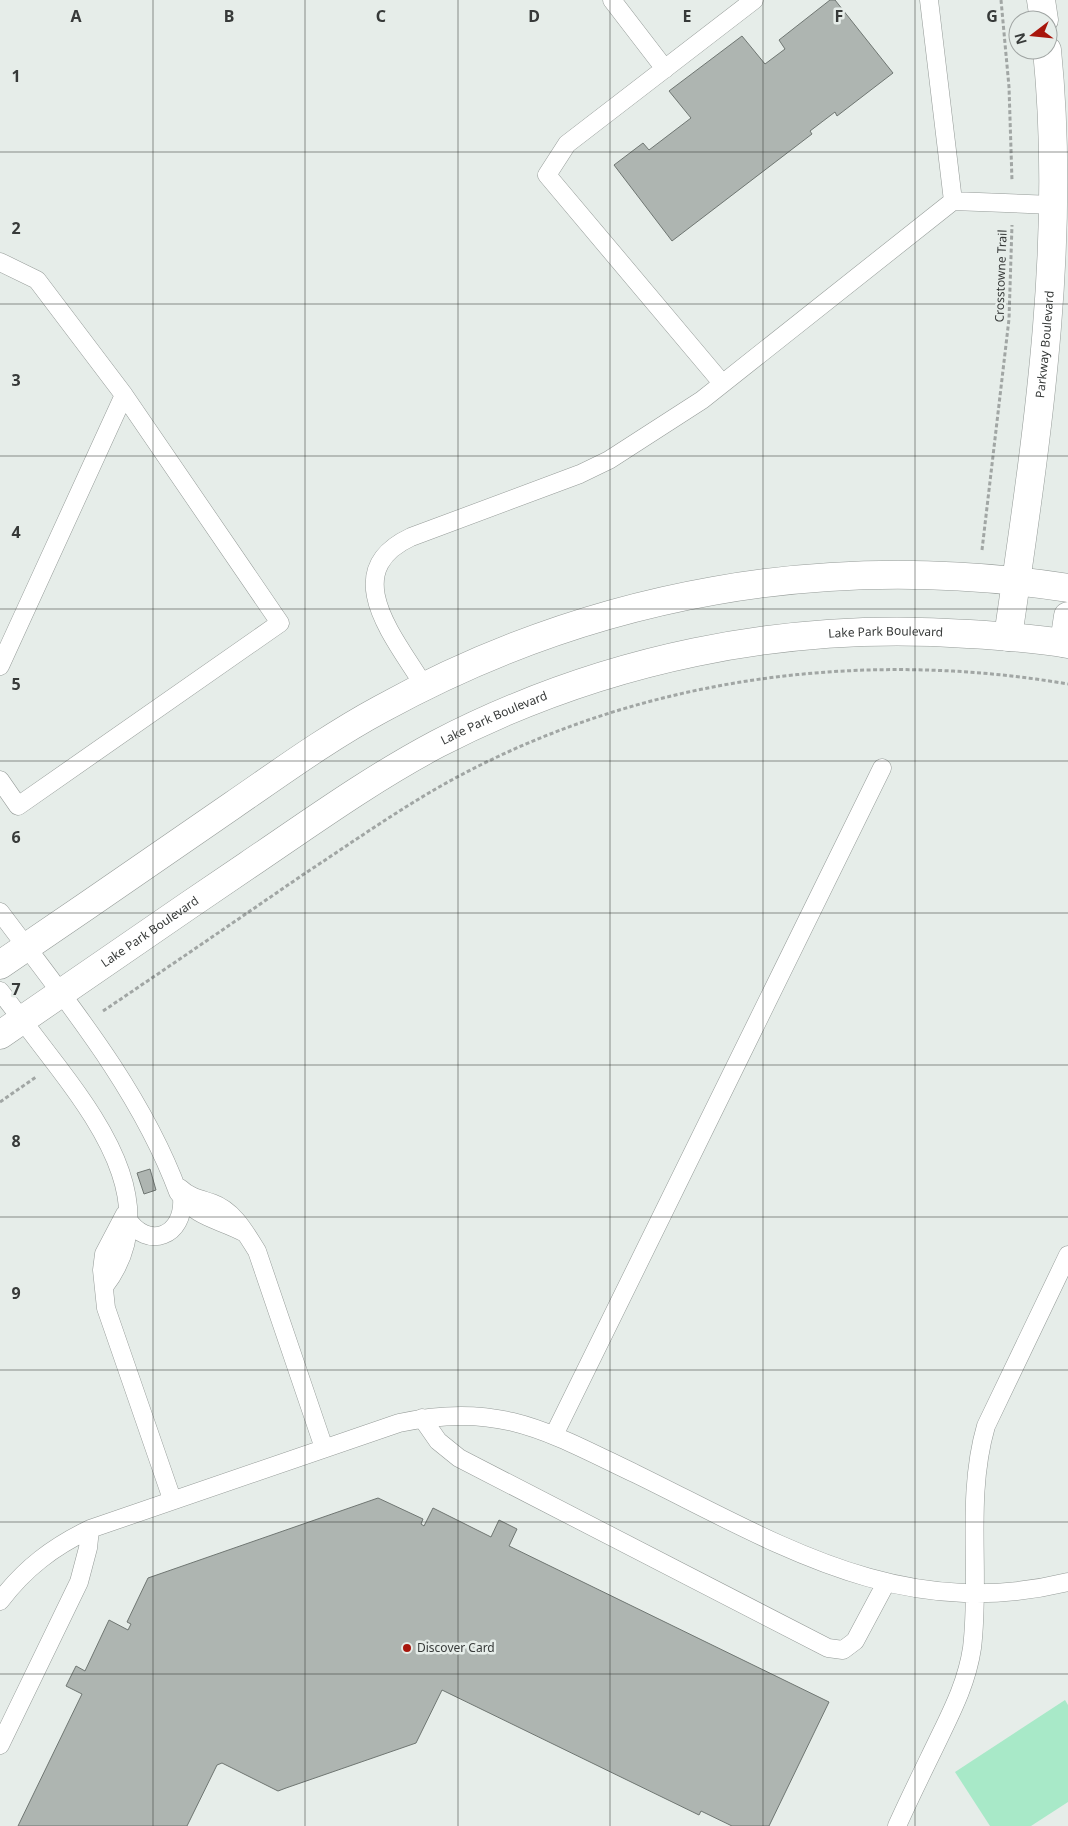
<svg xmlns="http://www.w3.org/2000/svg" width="1068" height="1826" viewBox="0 0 1068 1826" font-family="'Noto Sans',sans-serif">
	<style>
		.green { fill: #a8e9c8 }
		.building { fill: #aeb5b1; stroke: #6f7672 }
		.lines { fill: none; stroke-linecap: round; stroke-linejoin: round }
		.service-casing { stroke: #959b98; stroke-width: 19 }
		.tertiary-casing { stroke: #959b98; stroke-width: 29 }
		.path { stroke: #a1a6a4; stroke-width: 3; stroke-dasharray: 4 2.5; stroke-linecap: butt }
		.service { stroke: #fff; stroke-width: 18 }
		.tertiary { stroke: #fff; stroke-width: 28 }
		.grid { fill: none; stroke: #373a39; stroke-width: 1; stroke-opacity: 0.55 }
		.poi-dot { fill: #a8160c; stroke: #e6ede9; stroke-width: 2 }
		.labels { text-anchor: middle; stroke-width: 5; stroke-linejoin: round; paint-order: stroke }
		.street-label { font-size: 12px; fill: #373a39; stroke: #e6ede9 }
		.poi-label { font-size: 12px; fill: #373a39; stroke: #e6ede9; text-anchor: start }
		.grid-label { font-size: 16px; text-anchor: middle; font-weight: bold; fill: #373a39; stroke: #e6ede9; stroke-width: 5; stroke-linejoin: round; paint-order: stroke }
	</style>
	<rect width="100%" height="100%" fill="#e6ede9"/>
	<path class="green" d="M1065,1700l3,5v97l-37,24h-41l-35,-54z"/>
	<path class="building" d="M830,0h5l58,73 -56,43 -2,-4 -25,19 2,3 -140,107 -58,-76 29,-22 6,7 42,-32 -22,-27 73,-55 23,28 20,-15 -6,-9z
		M150,1169l6,21 -12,4 -7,-21z
		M378,1498l45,21 -2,5 3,2 9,-18 58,29 8,-17 18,9 -8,17 320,156 -60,124h-37l-31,-15 -2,4 -257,-125 -26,53 -130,45 -8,3 -56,-28 -5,2 -30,61h-169l64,-132 -16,-8 10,-20 9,5 24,-51 19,10 3,-6 -4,-2 21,-44z"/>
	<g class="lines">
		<defs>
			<path id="service" d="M612,0l53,69
				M929,0l24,201 100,4
				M0,262l37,18 87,115 -124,271
				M722,383l-175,-208 20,-31 187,-144
				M424,686c-28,-47 -88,-114 -13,-149l169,-63 29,-14 93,-60 251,-199
				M0,780l18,26 262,-183 -156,-228
				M0,912c65,87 140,177 178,280 19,27 39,26 67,41
				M0,991c19,25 39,51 58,76 47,62 104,145 46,220
				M180,1188c9,9 20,11 32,15 22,8 33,29 45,48l67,197
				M125,1214l-21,40 -2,16 4,38 66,191
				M127,1218c20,33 58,18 55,-20
				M422,1418l16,23 21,17 369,190 15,2 12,-9 31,-58
				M554,1435l328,-667
				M0,1601c25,-33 53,-54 90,-72l309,-106c101,-22 149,9 237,51 143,70 265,149 432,108
				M0,1745l79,-163 9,-34 2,-19
				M897,1826c13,-29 27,-57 41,-86 14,-29 29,-58 34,-92 9,-73 -7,-150 14,-222l82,-171"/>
			<g id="tertiary">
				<path d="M1041,0l3,20"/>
				<path id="s1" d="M1008,637c28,-195 59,-390 39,-587"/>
				<path d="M1064,643l4,-27"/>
				<path d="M0,965c78,-53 155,-106 233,-160 48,-33 96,-68 148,-96 213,-117 447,-158 687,-121"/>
				<path id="s2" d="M0,1035c83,-57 165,-114 248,-170 62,-42 123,-86 189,-121 164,-85 347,-123 531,-110 33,2 67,4 100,10"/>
			</g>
		</defs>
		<use href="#service" class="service-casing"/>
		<use href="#tertiary" class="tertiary-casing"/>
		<path class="path" d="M1001,0l8,87 3,94
			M982,550l27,-231 3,-94
			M103,1011c67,-45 134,-91 201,-137 52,-34 102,-70 157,-99 185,-98 401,-126 607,-91
			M0,1102l36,-25"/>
		<use href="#service" class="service"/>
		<use href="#tertiary" class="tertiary"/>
	</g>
	<path class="grid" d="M153,0v1826M305,0v1826M458,0v1826M610,0v1826M763,0v1826M915,0v1826M0,152h1068M0,304h1068M0,456h1068M0,609h1068M0,761h1068M0,913h1068M0,1065h1068M0,1217h1068M0,1370h1068M0,1522h1068M0,1674h1068"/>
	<circle class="poi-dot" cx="407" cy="1648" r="5"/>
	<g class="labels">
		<g class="street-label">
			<text transform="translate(1001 276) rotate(-88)" y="4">Crosstowne Trail</text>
			<text dy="4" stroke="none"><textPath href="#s1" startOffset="295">Parkway Boulevard</textPath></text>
			<text dy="4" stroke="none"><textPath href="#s2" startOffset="992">Lake Park Boulevard</textPath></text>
			<text dy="4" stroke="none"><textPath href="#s2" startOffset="588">Lake Park Boulevard</textPath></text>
			<text dy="4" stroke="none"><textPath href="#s2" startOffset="182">Lake Park Boulevard</textPath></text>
		</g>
		<g class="poi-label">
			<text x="417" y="1652">Discover Card</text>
		</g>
	</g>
	<g class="grid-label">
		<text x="76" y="22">A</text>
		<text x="229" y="22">B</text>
		<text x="381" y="22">C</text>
		<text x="534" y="22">D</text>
		<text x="687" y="22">E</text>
		<text x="839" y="22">F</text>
		<text x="992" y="22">G</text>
		<text x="16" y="82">1</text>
		<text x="16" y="234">2</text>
		<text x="16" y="386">3</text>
		<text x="16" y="538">4</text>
		<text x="16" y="690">5</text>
		<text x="16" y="843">6</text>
		<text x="16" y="995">7</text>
		<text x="16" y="1147">8</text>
		<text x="16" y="1299">9</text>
	</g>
	<g transform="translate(1033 35) rotate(254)"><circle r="24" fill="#e6ede9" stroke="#a0a5a3"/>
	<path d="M0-4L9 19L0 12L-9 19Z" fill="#a8160c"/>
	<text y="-8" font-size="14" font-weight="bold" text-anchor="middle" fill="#373a39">N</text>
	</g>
</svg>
